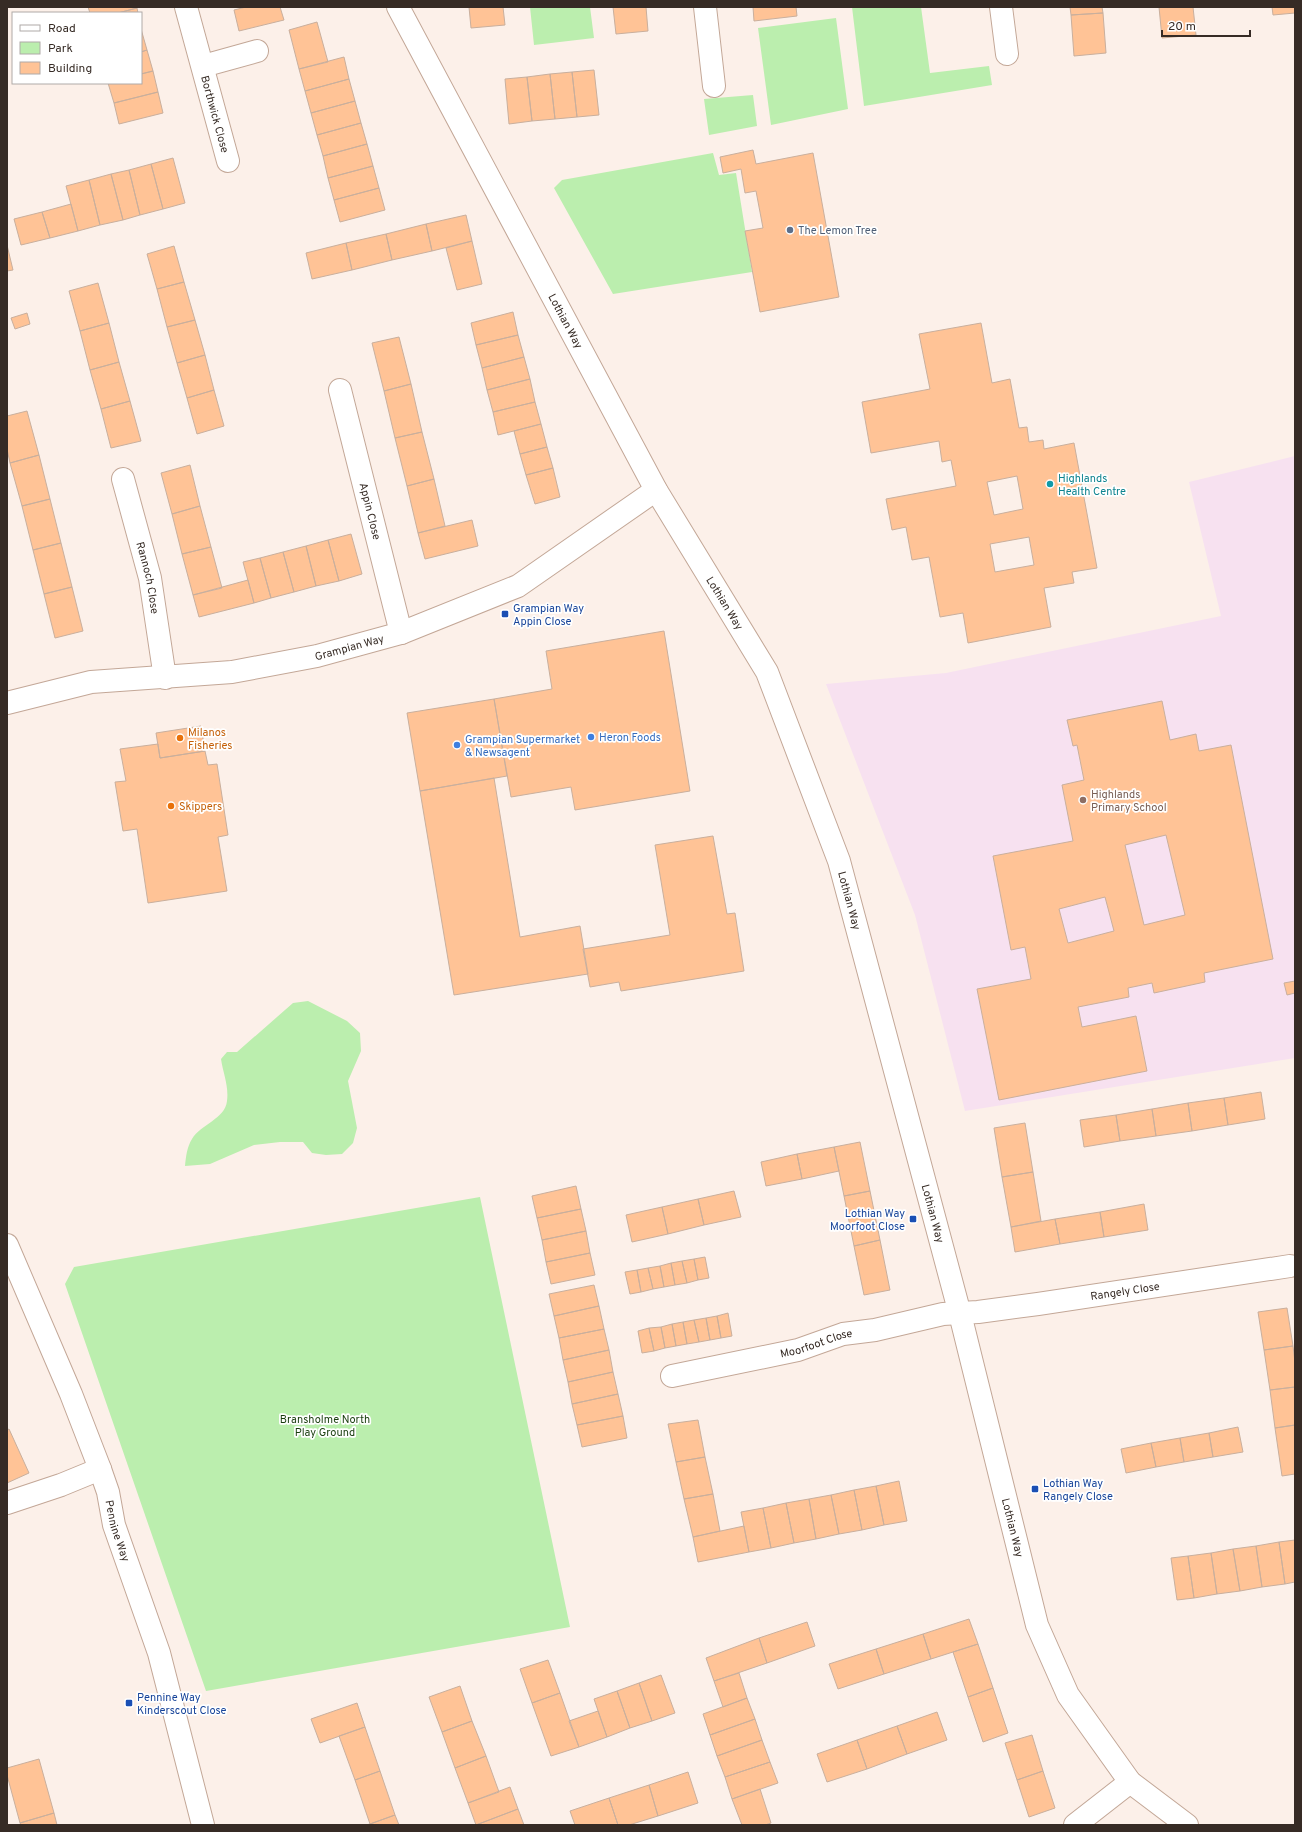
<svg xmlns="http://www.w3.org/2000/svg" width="1302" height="1832" viewBox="0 0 1302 1832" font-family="Overpass,sans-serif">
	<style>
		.education { fill: #f7e1f0 }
		.green { fill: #bbeeae }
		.building { fill: #ffc396; stroke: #c9af9d; fill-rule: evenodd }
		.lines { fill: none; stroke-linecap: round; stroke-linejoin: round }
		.minor-casing { stroke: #c3a797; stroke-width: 24 }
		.minor { stroke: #fff; stroke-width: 22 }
		.service-dot { fill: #5c6f8a; stroke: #fff; stroke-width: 1.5 }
		.culture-dot { fill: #0f9aa8; stroke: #fff; stroke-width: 1.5 }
		.transit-dot { fill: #1a4fb4; stroke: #fff; stroke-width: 1.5 }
		.shop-dot { fill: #3f7fe0; stroke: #fff; stroke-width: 1.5 }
		.food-dot { fill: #e8710a; stroke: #fff; stroke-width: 1.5 }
		.education-dot { fill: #8d6e63; stroke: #fff; stroke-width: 1.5 }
		.labels { text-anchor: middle; stroke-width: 3.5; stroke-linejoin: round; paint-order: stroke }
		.street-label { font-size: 11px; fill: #362b25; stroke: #fff }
		.service-label { font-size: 11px; fill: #4e5e75; stroke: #fff; text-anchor: start }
		.culture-label { font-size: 11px; fill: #0d838f; stroke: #fff; text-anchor: start }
		.transit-label { font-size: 11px; fill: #164399; stroke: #fff; text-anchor: start }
		.food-label { font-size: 11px; fill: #c56008; stroke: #fff; text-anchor: start }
		.shop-label { font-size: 11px; fill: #366cbe; stroke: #fff; text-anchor: start }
		.education-label { font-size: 11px; fill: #785e54; stroke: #fff; text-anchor: start }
		.park-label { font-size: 11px; fill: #183d0d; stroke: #fff }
	</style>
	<rect width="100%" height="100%" fill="#fcf0e9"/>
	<path class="education" d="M1295,456v602l-330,53 -50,-196 -89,-231 120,-11 275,-57 -32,-134z"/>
	<path class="green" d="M530,7h60l4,31 -60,7z
		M852,7h69l9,66 59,-7 3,19 -128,21z
		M836,18l12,91 -77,16 -13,-97z
		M753,95l4,31 -48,9 -5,-36z
		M713,153l6,22 17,-2 16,99 -139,22 -59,-106 8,-8z
		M308,1001l39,20 13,12 1,18 -13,30 9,47 -4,15 -11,11 -16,1 -14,-2 -9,-11h-23l-26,3 -44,19 -25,2c1,-10 2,-19 7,-27 9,-15 33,-20 35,-38 2,-15 -4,-28 -6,-42l6,-7h10l56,-49z
		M480,1197l90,430 -364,64 -141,-407 9,-17z"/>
	<path class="building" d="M88,7h49v1l-19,5h-28z
		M246,7h34l4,13 -45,11 -5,-21z
		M469,7h34l2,18 -34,3z
		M613,7h33l2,24 -32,3z
		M753,7h43l1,9 -43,5z
		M1070,7h32l1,6 -32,2z
		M1159,7h34l3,28 -34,3z
		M1272,7h23v6l-22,2z
		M137,8l1,5h-20z
		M1103,13l3,40 -32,3 -3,-41z
		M317,22l11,40 -29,7 -10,-39z
		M141,29l6,21 -6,2z
		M147,50l6,21 -12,3v-22z
		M344,57l5,22 -44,12 -6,-22z
		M594,70l5,45 -22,2 -5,-45z
		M153,71l5,21 -44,11 -6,-20h33v-9z
		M572,72l5,45 -22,2 -5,-45z
		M550,74l5,45 -23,2 -5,-44z
		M527,77l5,44 -23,3 -4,-45z
		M349,79l6,22 -44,12 -6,-22z
		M158,92l5,21 -44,11 -5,-21z
		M355,101l6,22 -44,12 -6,-22z
		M361,123l6,21 -44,12 -6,-21z
		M367,144l6,22 -45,12 -5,-22z
		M753,150l3,14 57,-11 26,144 -79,15 -15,-81 18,-3 -7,-37 -11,2 -4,-24 -18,4 -3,-16z
		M173,158l12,45 -22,6 -12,-45z
		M151,164l12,45 -23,6 -11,-45z
		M373,166l6,22 -45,12 -6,-22z
		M129,170l11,45 -17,5 -12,-46z
		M111,174l12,46 -23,5 -11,-45z
		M89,180l11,45 -22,6 -12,-45z
		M379,188l6,22 -45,12 -6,-22z
		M71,204l7,27 -28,7 -8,-26z
		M42,212l8,26 -29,7 -7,-26z
		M466,215l6,26 -40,10 -6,-27z
		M426,224l6,27 -40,9 -6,-26z
		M386,234l6,26 -40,10 -6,-27z
		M472,241l10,43 -25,6 -11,-42z
		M346,243l6,27 -40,9 -6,-26z
		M7,245l6,25 -6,1z
		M174,246l10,36 -27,7 -10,-35z
		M184,282l11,38 -28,7 -10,-38z
		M98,283l11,40 -29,8 -11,-40z
		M513,312l5,23 -42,10 -5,-22z
		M27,313l3,11 -15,5 -4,-11z
		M195,320l10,35 -28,8 -10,-36z
		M109,323l10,39 -29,8 -10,-39z
		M981,323l11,60 18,-4 9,49 8,-1 2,15 14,-2 1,9 30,-6 23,125 -25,4 2,11 -30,5 7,39 -83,16 -5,-30 -23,4 -11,-60 -17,3 -6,-33 -14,3 -6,-31 70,-13 -5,-26 -9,2 -3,-21 -68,12 -9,-51 68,-13 -11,-55zM1017,476l6,33 -29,6 -7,-33zM1029,537l5,28 -39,7 -5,-28z
		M518,335l6,22 -42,11 -6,-23z
		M399,337l12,47 -27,7 -12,-48z
		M205,355l9,35 -27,8 -10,-35z
		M524,357l6,22 -43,11 -5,-22z
		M119,362l11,39 -29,8 -11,-39z
		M530,379l5,23 -42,10 -6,-22z
		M411,384l11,48 -27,6 -11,-47z
		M214,390l10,36 -27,8 -10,-36z
		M130,401l11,40 -30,7 -10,-39z
		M535,402l6,22 -43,11 -5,-23z
		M27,411l12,44 -29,8 -3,-14v-33z
		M541,424l6,23 -27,7 -6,-23z
		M422,432l12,47 -27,7 -12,-48z
		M547,447l6,21 -27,7 -6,-21z
		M39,455l11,44 -28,7 -12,-43z
		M190,465l10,41 -28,8 -11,-41z
		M553,468l7,29 -25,7 -9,-29z
		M434,479l11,47 -27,7 -11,-47z
		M50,499l11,44 -28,7 -11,-44z
		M200,506l11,41 -29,7 -10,-40z
		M472,520l6,26 -53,13 -7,-26z
		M351,534l11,40 -23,7 -11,-41z
		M328,540l11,41 -23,5 -10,-40z
		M61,543l11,44 -28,7 -11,-44z
		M306,546l10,40 -22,6 -11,-40z
		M211,547l11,41 -29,7 -11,-41z
		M283,552l11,40 -23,6 -11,-40z
		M260,558l11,40 -17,5 -11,-41z
		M248,580l6,23 -55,14 -6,-22z
		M72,587l11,44 -28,7 -11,-44z
		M664,631l26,160 -115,19 -4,-23 -60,10 -17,-98 58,-10 -6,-38z
		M494,699l13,77 -87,15 -13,-78z
		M1162,701l8,39 26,-6 3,17 32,-6 42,214 -69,14 1,9 -51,11 -2,-10 -24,5 1,9 -51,10 4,20 54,-11 11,55 -148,29 -22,-111 54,-10 -6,-32 -14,3 -18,-94 80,-15 -11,-56 22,-5 -7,-35 -4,1 -6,-26zM1166,835l19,80 -41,10 -19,-80zM1105,897l9,34 -46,12 -9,-34z
		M201,726l4,25 -45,7 -4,-25z
		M158,744l2,14 45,-7 3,14 9,-1 11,71 -10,2 9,54 -79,12 -11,-74 -14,2 -8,-49 11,-1 -6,-32z
		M494,778l26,159 60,-11 8,48 -134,21 -34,-204z
		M713,836l14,78 8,-1 9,58 -123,20 -2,-9 -29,5 -7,-38 87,-14 -15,-90z
		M1295,981v12l-8,2 -3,-12z
		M1261,1092l4,27 -37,6 -4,-27z
		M1224,1098l4,27 -36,6 -4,-28z
		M1188,1103l4,28 -36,5 -4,-27z
		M1152,1109l4,27 -36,5 -4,-26z
		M1116,1115l4,26 -36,6 -4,-27z
		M1025,1123l8,49 -31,5 -8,-49z
		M860,1142l10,49 -26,5 -10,-49z
		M834,1147l5,24 -37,8 -5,-25z
		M797,1154l5,25 -36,7 -5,-24z
		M1033,1172l8,49 -30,6 -9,-50z
		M576,1186l5,23 -44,9 -5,-22z
		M734,1191l7,26 -37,8 -6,-26z
		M870,1191l10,49 -26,6 -10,-50z
		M698,1199l6,26 -36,9 -6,-27z
		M1144,1204l4,26 -44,7 -4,-25z
		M662,1207l6,27 -36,8 -6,-27z
		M581,1209l5,22 -44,9 -5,-22z
		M1100,1212l4,25 -44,7 -5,-25z
		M1055,1219l5,25 -45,8 -4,-25z
		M586,1231l4,22 -44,9 -4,-22z
		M880,1240l10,50 -26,5 -10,-49z
		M590,1253l5,22 -44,9 -5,-22z
		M705,1257l4,21 -11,2 -4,-21z
		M694,1259l4,21 -11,3 -5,-22z
		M682,1261l5,22 -12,2 -4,-22z
		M671,1263l4,22 -11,2 -4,-21z
		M660,1266l4,21 -11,2 -5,-21z
		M648,1268l5,21 -12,3 -4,-22z
		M637,1270l4,22 -11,2 -5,-22z
		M594,1285l5,21 -45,10 -5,-22z
		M599,1306l5,23 -45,9 -5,-22z
		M1287,1308l6,38 -29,4 -6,-38z
		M728,1313l4,23 -11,2 -4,-22z
		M717,1316l4,22 -11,2 -4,-22z
		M706,1318l4,22 -11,2 -5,-22z
		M694,1320l5,22 -12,2 -4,-22z
		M683,1322l4,22 -11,2 -4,-22z
		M672,1324l4,22 -11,2 -4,-21z
		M661,1327l4,21 -11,3 -5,-23z
		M649,1328l5,23 -12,2 -4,-22z
		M604,1329l5,21 -46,10 -4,-22z
		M1293,1346l2,16v25l-25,3 -6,-40z
		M609,1350l4,22 -45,10 -5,-22z
		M613,1372l5,22 -46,10 -4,-22z
		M1295,1387v38l-20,3 -5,-38z
		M618,1394l5,22 -46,9 -5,-21z
		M623,1416l4,22 -45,9 -5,-22z
		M698,1420l7,37 -29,5 -8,-38z
		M1295,1425v49l-13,2 -7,-48z
		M1238,1427l5,25 -30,5 -4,-24z
		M9,1429l20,44 -22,10v-53z
		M1209,1433l4,24 -29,5 -4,-24z
		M1180,1438l4,24 -28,5 -5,-24z
		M1151,1443l5,24 -30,6 -5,-24z
		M705,1457l8,37 -29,5 -8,-37z
		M899,1481l8,40 -23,4 -8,-39z
		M876,1486l8,39 -22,5 -8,-40z
		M854,1490l8,40 -23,4 -8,-39z
		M713,1494l7,37 -27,6 -9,-38z
		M831,1495l8,39 -23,5 -7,-40z
		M809,1499l7,40 -22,4 -8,-40z
		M786,1503l8,40 -23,5 -8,-40z
		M763,1508l8,40 -22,4 -8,-40z
		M744,1526l5,26 -51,10 -5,-25z
		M1295,1540v42l-10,2 -6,-42z
		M1279,1542l6,42 -23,3 -6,-41z
		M1256,1546l6,41 -22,4 -7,-42z
		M1233,1549l7,42 -23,3 -6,-41z
		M1211,1553l6,41 -23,4 -6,-42z
		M1188,1556l6,42 -17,2 -6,-42z
		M969,1619l9,25 -47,15 -8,-25z
		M807,1622l8,24 -48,17 -8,-25z
		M923,1634l8,25 -47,15 -8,-25z
		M759,1638l8,25 -53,18 -8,-23z
		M978,1644l15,44 -25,9 -15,-45z
		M876,1649l8,25 -46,15 -9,-25z
		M548,1660l12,33 -28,10 -12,-34z
		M739,1673l8,25 -24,9 -9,-26z
		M661,1675l14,38 -23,8 -13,-38z
		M639,1683l13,38 -22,7 -13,-37z
		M460,1686l12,35 -30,11 -13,-35z
		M993,1688l15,45 -25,9 -15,-45z
		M617,1691l13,37 -23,9 -13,-38z
		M560,1693l19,54 -28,9 -19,-53z
		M747,1698l8,21 -45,16 -7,-21z
		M357,1703l8,24 -45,16 -9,-24z
		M598,1711l9,26 -28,10 -10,-26z
		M937,1712l10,28 -40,14 -10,-28z
		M755,1719l7,21 -45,16 -7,-21z
		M472,1721l14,35 -31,12 -13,-36z
		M897,1726l10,28 -40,15 -10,-29z
		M365,1727l15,44 -25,9 -16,-44z
		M1032,1735l11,36 -26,9 -12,-37z
		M762,1740l8,22 -45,15 -8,-21z
		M857,1740l10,29 -40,13 -10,-28z
		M486,1756l13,36 -31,11 -13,-35z
		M39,1759l15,54 -34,10 -13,-48v-7z
		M770,1762l8,21 -46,16 -7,-22z
		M380,1771l15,44 -25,9 -15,-44z
		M1043,1771l12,37 -26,9 -12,-37z
		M688,1772l10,31 -40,13 -9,-31z
		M649,1785l9,31 -29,9h-11l-9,-27z
		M510,1787l8,22 -42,16 -8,-22z
		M760,1789l11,34 -6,2h-23l-10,-26z
		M609,1798l9,27h-43l-5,-14z
		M518,1809l6,16h-48z
		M54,1813l3,12h-36l-1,-2z
		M395,1815l4,10h-33l4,-1z"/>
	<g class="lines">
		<defs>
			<g id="minor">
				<path id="s1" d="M186,7l42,154"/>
				<path id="s2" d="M398,7l258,483 111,182 72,189 121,453 77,311 31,70 62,87 57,43"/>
				<path d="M705,7l9,79"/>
				<path d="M1001,7l6,47"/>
				<path d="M203,66l54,-15"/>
				<path id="s3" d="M340,390l61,243"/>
				<path id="s4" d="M123,479l27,99 15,100"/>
				<path id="s5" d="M7,703l84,-21 141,-10 85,-16 84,-23 117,-47 138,-96"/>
				<path id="s6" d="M7,1245l64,149 29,75 8,23 6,33 45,128 44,172"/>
				<path id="s7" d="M672,1376l126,-26 45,-16 32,-4 68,-16 35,-2 60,-8 252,-38"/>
				<path d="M7,1503l54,-18 39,-16"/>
				<path d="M1075,1825l55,-43"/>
			</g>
		</defs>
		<use href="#minor" class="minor-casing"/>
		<use href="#minor" class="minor"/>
	</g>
	<circle class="service-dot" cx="790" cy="230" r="4"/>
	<circle class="culture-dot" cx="1050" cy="484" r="4"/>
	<g class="transit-dot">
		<rect x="501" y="610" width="8" height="8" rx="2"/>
		<rect x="909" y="1215" width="8" height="8" rx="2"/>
		<rect x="1031" y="1485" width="8" height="8" rx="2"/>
		<rect x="125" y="1699" width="8" height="8" rx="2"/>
	</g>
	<g class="shop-dot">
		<circle cx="591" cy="737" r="4"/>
		<circle cx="457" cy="745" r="4"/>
	</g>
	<g class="food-dot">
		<circle cx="180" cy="738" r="4"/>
		<circle cx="171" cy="806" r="4"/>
	</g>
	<circle class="education-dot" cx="1083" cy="800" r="4"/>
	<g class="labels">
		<g class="street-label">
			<text dy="4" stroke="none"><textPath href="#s1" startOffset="111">Borthwick Close</textPath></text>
			<text dy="4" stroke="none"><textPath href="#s2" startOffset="356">Lothian Way</textPath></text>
			<text dy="4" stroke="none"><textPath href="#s3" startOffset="125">Appin Close</textPath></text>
			<text dy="4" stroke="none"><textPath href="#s4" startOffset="102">Rannoch Close</textPath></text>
			<text dy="4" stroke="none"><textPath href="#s2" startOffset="680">Lothian Way</textPath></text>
			<text dy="4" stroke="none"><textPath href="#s5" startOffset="348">Grampian Way</textPath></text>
			<text dy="4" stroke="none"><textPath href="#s2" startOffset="1004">Lothian Way</textPath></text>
			<text dy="4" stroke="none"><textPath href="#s2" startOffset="1328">Lothian Way</textPath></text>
			<text dy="4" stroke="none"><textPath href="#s7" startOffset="462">Rangely Close</textPath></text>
			<text dy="4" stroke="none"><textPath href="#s7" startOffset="148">Moorfoot Close</textPath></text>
			<text dy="4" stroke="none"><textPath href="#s2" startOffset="1652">Lothian Way</textPath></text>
			<text dy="4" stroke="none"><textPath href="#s6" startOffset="307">Pennine Way</textPath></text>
		</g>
		<g class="service-label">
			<text x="798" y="234">The Lemon Tree</text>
		</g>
		<g class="culture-label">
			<text x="1058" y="482">Highlands<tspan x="1058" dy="13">Health Centre</tspan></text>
		</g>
		<g class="transit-label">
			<text x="513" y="612">Grampian Way<tspan x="513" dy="13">Appin Close</tspan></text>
			<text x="905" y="1217" text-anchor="end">Lothian Way<tspan x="905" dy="13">Moorfoot Close</tspan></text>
			<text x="1043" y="1487">Lothian Way<tspan x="1043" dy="13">Rangely Close</tspan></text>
			<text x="137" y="1701">Pennine Way<tspan x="137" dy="13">Kinderscout Close</tspan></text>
		</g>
		<g class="food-label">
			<text x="188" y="736">Milanos<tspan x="188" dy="13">Fisheries</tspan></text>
			<text x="179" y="810">Skippers</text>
		</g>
		<g class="shop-label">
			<text x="599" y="741">Heron Foods</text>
			<text x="465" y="743">Grampian Supermarket<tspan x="465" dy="13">&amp; Newsagent</tspan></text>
		</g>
		<g class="education-label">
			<text x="1091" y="798">Highlands<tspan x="1091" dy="13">Primary School</tspan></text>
		</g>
		<g class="park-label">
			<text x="325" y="1423">Bransholme North<tspan x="325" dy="13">Play Ground</tspan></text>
		</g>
	</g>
	<rect width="1302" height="1832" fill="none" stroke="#362b25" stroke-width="16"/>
	<rect x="12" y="12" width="130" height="72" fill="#ffffff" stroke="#afaaa8"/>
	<rect x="20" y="25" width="20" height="6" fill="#ffffff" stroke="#afaaa8"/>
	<text x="48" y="32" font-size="12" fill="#362b25">Road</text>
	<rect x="20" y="42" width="20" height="12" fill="#bbeeae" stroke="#afaaa8"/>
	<text x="48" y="52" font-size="12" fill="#362b25">Park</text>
	<rect x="20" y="62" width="20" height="12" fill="#ffc396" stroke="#afaaa8"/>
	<text x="48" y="72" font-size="12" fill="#362b25">Building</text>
	<path d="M1162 30v6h88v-6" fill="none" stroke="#362b25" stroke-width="2"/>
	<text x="1168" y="30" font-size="12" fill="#362b25" stroke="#ffffff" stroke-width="3" paint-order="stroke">20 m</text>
</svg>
